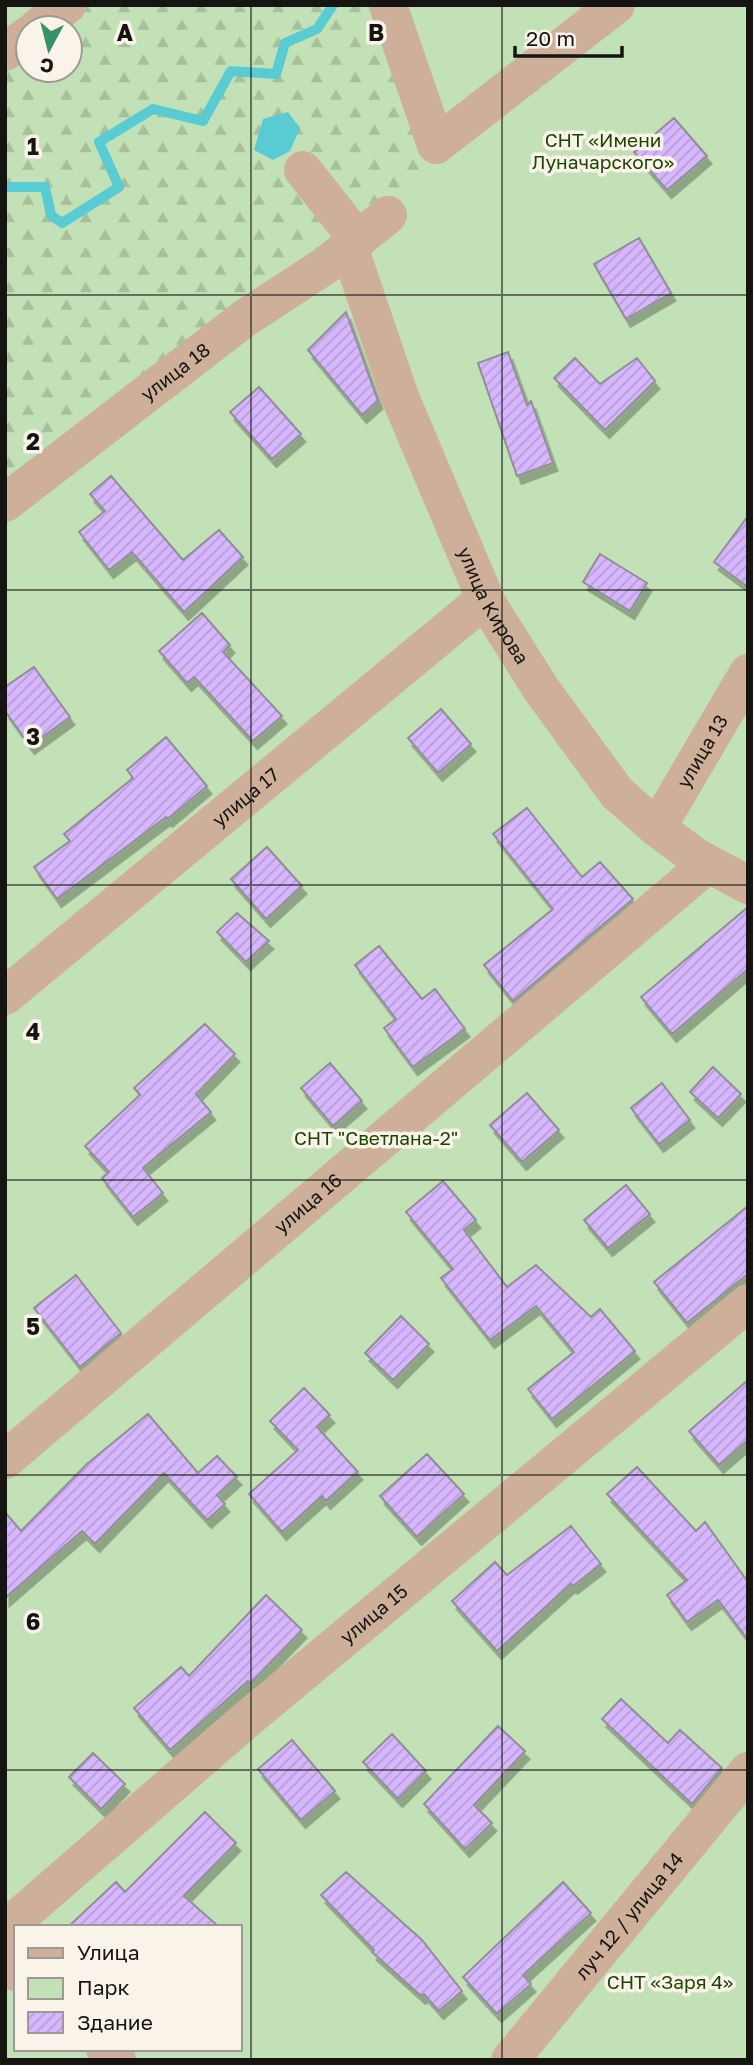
<svg xmlns="http://www.w3.org/2000/svg" width="753" height="2065" viewBox="0 0 753 2065" font-family="'Golos Text',sans-serif">
	<style>
		.green { fill: #c2e1b6; fill-rule: evenodd }
		.forest { fill: url(#forest-firs) }
		.water { fill: #59cbd2 }
		.lines { fill: none; stroke-linecap: round; stroke-linejoin: round }
		.stream { stroke: #59cbd2; stroke-width: 10 }
		.building { fill: url(#building-hatch); stroke: #918e96; stroke-width: 2; filter: url(#shadow) }
		.minor { stroke: #ceaf99; stroke-width: 38 }
		.grid { fill: none; stroke: #161411; stroke-width: 2; stroke-opacity: 0.55 }
		.labels { text-anchor: middle; stroke-width: 7; stroke-linejoin: round; paint-order: stroke }
		.park-label { font-size: 19px; fill: #1b4600; stroke: #f9f3ea }
		.street-label { font-size: 19px; fill: #161411; stroke: #f9f3ea }
		.grid-label { font-size: 23px; text-anchor: middle; font-weight: bold; fill: #161411; stroke: #f9f3ea; stroke-width: 7; stroke-linejoin: round; paint-order: stroke }
	</style>
	<defs>
		<pattern id="forest-firs" width="22" height="20" patternUnits="userSpaceOnUse" patternTransform="scale(1.75)"><rect width="22" height="20" fill="#c2e1b6"/><path d="M5 1l3.5 6h-7zM16 11l3.5 6h-7z" fill="#a6c09b"/></pattern>
		<pattern id="building-hatch" width="6" height="6" patternUnits="userSpaceOnUse" patternTransform="scale(1.75)"><rect width="6" height="6" fill="#d6b6fd"/><path d="M-1 1l2-2M0 6l6-6M5 7l2-2" fill="none" stroke="#b79cd8"/></pattern>
		<filter id="shadow"><feDropShadow dx="4.5" dy="8" stdDeviation="0" flood-color="#0004"/></filter>
	</defs>
	<rect width="100%" height="100%" fill="#f9f3ea"/>
	<path class="green" d="M5,5h62l-62,47z
		M388,5h360v2055h-743v-1558l240,-184zM16,1927h224v122h-224z"/>
	<path class="forest" d="M67,5h321l51,136 -45,65 -389,296v-450l23,-17v35h42v-42h-33z"/>
	<path class="water" d="M288,112l12,16 -10,23 -17,9 -19,-10 9,-31z"/>
	<g class="lines">
		<path class="stream" d="M5,187h40l6,28 11,8 57,-36 -20,-45 54,-33 50,12 28,-50 45,3 9,-31 32,-14 16,-24"/>
	</g>
	<path class="building" d="M674,118l33,38 -40,34 -33,-38z
		M639,238l32,55 -45,26 -32,-55z
		M346,312l32,89 -16,14 -54,-65z
		M508,352l19,53 4,-4 22,62 -36,13 -39,-113z
		M575,358l25,26 37,-26 18,23 -50,49 -51,-52z
		M259,387l42,47 -29,25 -42,-47z
		M111,476l72,84 36,-30 24,27 -59,55 -52,-60 -23,18 -30,-38 26,-21 -15,-17z
		M748,516v71l-34,-25z
		M600,554l47,29 -17,28 -47,-29z
		M202,613l28,32 -7,7 59,64 -29,25 -59,-64 -7,6 -28,-32z
		M34,667l36,50 -40,29 -25,-35v-24z
		M441,709l30,35 -33,29 -30,-35z
		M166,737l41,49 -39,33 -2,-2 -109,82 -23,-32 36,-26 -6,-7 69,-56 -6,-8z
		M527,808l55,69 18,-15 33,37 -120,102 -29,-36 69,-56 -60,-75z
		M267,847l35,39 -36,33 -35,-40z
		M748,907v62l-76,65 -31,-37z
		M237,913l32,28 -23,21 -29,-30z
		M379,946l43,53 13,-10 30,40 -52,38 -29,-39 12,-9 -41,-54z
		M205,1024l30,30 -39,40 15,18 -68,56 20,25 -30,24 -31,-39 7,-6 -24,-26 55,-51 -6,-7z
		M330,1063l32,38 -29,25 -32,-38z
		M713,1067l28,27 -23,24 -28,-26z
		M662,1083l28,37 -31,24 -28,-36z
		M527,1093l32,37 -37,32 -32,-37z
		M443,1181l33,39 -12,10 43,57 29,-22 55,52 9,-8 35,42 -83,68 -24,-30 46,-37 -38,-46 -46,34 -49,-62 12,-9 -47,-57z
		M626,1185l24,29 -42,34 -24,-28z
		M748,1206v68l-61,49 -33,-41z
		M76,1275l45,58 -41,34 -46,-59z
		M401,1316l28,28 -36,36 -28,-27z
		M748,1380v60l-29,25 -30,-34z
		M304,1388l26,27 -13,12 41,45 -32,29 -4,-5 -40,36 -33,-38 49,-44 -28,-29z
		M148,1414l50,59 19,-17 20,21 -20,18 8,9 -18,16 -43,-47 -69,71 -13,-13 -77,67v-86l16,19 66,-67z
		M427,1454l37,40 -47,43 -37,-41z
		M637,1467l59,64 9,-9 43,60v58l-30,-40 -31,22 -20,-27 20,-15 -80,-86z
		M571,1526l30,38 -28,22 -2,-2 -74,67 -45,-50 43,-39 12,13z
		M266,1595l36,35 -52,54 -2,-3 -78,69 -36,-42 47,-41 8,9z
		M621,1699l47,44 12,-13 42,38 -30,36 -90,-85z
		M498,1726l27,25 -51,54 18,18 -27,26 -41,-45z
		M392,1734l34,37 -28,28 -35,-37z
		M292,1740l43,51 -34,29 -43,-51z
		M93,1753l32,31 -24,25 -32,-32z
		M205,1812l31,31 -52,53 35,31h-151l48,-45 9,10z
		M346,1872l76,68 40,51 -23,20 -15,-17 -3,2 -49,-44 2,-2 -53,-55z
		M563,1882l28,31 -68,62 8,9 -34,30 -34,-37z"/>
	<g class="lines">
		<g class="minor">
			<path d="M388,5l48,140 180,-140"/>
			<path d="M37,28l30,-23"/>
			<path d="M5,52l23,-17"/>
			<path d="M303,170l55,70"/>
			<path id="s1" d="M349,247l51,150 87,206 54,86 76,104 40,35 39,29 52,28"/>
			<path id="s2" d="M5,503l240,-185 81,-53 62,-50"/>
			<path id="s3" d="M657,828l91,-155"/>
			<path id="s4" d="M5,996l480,-397"/>
			<path id="s5" d="M5,1460l703,-596"/>
			<path id="s6" d="M5,1929l241,-209 502,-417"/>
			<path d="M5,1963l11,9"/>
			<path d="M105,2049l12,11"/>
			<path id="s7" d="M510,2060l238,-289"/>
		</g>
	</g>
	<path class="grid" d="M251,5v2055M502,5v2055M5,295h743M5,590h743M5,885h743M5,1180h743M5,1475h743M5,1770h743"/>
	<g class="labels">
		<g class="park-label">
			<text x="603" y="147">СНТ «Имени<tspan x="603" dy="22">Луначарского»</tspan></text>
			<text x="376" y="1145">СНТ "Светлана-2"</text>
			<text x="670" y="1989">СНТ «Заря 4»</text>
		</g>
		<g class="street-label">
			<text dy="7" stroke="none"><textPath href="#s2" startOffset="215">улица 18</textPath></text>
			<text dy="7" stroke="none"><textPath href="#s1" startOffset="387">улица Кирова</textPath></text>
			<text dy="7" stroke="none"><textPath href="#s3" startOffset="89">улица 13</textPath></text>
			<text dy="7" stroke="none"><textPath href="#s4" startOffset="312">улица 17</textPath></text>
			<text dy="7" stroke="none"><textPath href="#s5" startOffset="397">улица 16</textPath></text>
			<text dy="7" stroke="none"><textPath href="#s6" startOffset="485">улица 15</textPath></text>
			<text dy="7" stroke="none"><textPath href="#s7" startOffset="187">луч 12 / улица 14</textPath></text>
		</g>
	</g>
	<g class="grid-label">
		<text x="125" y="41">A</text>
		<text x="376" y="41">B</text>
		<text x="33" y="155">1</text>
		<text x="33" y="450">2</text>
		<text x="33" y="745">3</text>
		<text x="33" y="1040">4</text>
		<text x="33" y="1335">5</text>
		<text x="33" y="1630">6</text>
	</g>
	<rect width="753" height="2065" fill="none" stroke="#161411" stroke-width="14"/>
	<rect x="14" y="1925" width="228" height="126" fill="#f9f3ea" stroke="#9e9a93" stroke-width="2"/>
	<rect x="28" y="1948" width="35" height="10" fill="#ceaf99" stroke="#9e9a93" stroke-width="2"/>
	<text x="77" y="1960" font-size="21" fill="#161411">Улица</text>
	<rect x="28" y="1978" width="35" height="21" fill="#c2e1b6" stroke="#9e9a93" stroke-width="2"/>
	<text x="77" y="1995" font-size="21" fill="#161411">Парк</text>
	<rect x="28" y="2012" width="35" height="21" fill="url(#building-hatch)" stroke="#9e9a93" stroke-width="2"/>
	<text x="77" y="2030" font-size="21" fill="#161411">Здание</text>
	<g transform="translate(49 49) rotate(187)"><circle r="33" fill="#f9f3ea" stroke="#9e9a93" stroke-width="2"/>
	<path d="M0-5L12 26L0 18L-12 26Z" fill="#369168"/>
	<text y="-10" font-size="19" font-weight="bold" text-anchor="middle" fill="#161411">С</text>
	</g>
	<path d="M515 46v10h107v-10" fill="none" stroke="#161411" stroke-width="3.5"/>
	<text x="526" y="46" font-size="21" fill="#161411" stroke="#f9f3ea" stroke-width="5" paint-order="stroke">20 m</text>
</svg>
